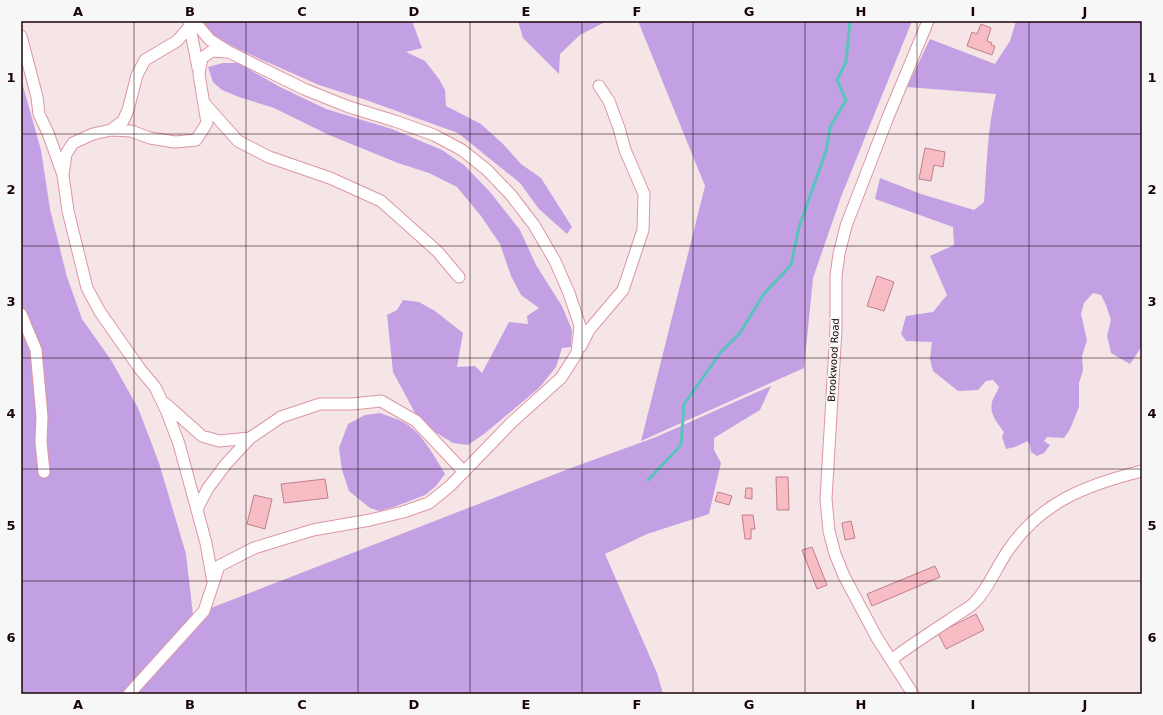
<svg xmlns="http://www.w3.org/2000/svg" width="1163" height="715" viewBox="0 0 1163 715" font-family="'DejaVu Sans',sans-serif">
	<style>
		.forest { fill: #c3a0e3 }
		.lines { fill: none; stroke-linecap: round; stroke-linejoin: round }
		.stream { stroke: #58c4bb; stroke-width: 3 }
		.building { fill: #f8bcc5; stroke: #c37d8a }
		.minor-casing { stroke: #de96a3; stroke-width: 13 }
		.minor { stroke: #fff; stroke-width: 11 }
		.grid { fill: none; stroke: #1a0308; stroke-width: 1; stroke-opacity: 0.55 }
		.labels { text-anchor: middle; stroke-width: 3.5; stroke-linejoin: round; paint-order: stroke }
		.street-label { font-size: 10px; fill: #1a0308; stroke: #f7f7f7 }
		.neatline { fill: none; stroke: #1a0308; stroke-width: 1.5 }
		.grid-label { font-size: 13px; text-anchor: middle; font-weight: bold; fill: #1a0308 }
	</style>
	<rect width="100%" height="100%" fill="#f5e5e7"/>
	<path class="forest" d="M201,21h211l10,27 -16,4 19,9 14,18 6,11 1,16 35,18 22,20 18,20 20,14 31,49 -5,7 -28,-25 -19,-26 -62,-50 -92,-33 -47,-15 -79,-35 -29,-15z
		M518,21h89l-27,14 -20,19 -1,20 -36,-36z
		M638,21h274l-71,176 -28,81 -9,90 -163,73 64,-255z
		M1016,21h126v325l-12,18 -19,-11 -4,-17 4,-16 -5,-15 -5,-10 -8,-2 -9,10 -3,11 6,26 -5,16 1,14 -4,13v24l-9,22 -6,9 -17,-1 -3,4 6,4 -6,8 -7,3 -6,-4 -1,-7 -2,-4 -13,6 -9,2 -4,-12 2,-5c-7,-9 -15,-19 -12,-30 1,-4 5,-10 7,-15l-6,-7 -7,1 -8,9 -20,1 -25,-20 -3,-12 2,-17 -26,-1 -5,-7 5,-18 27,-4 14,-17 -17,-39 24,-11 -1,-18 -78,-28 5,-21 41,16 53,16 10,-8c3,-36 3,-73 12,-108l-89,-7 23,-48 65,25 15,-23z
		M223,63h15l42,24 46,22 66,20 50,21 22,15 26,27 30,38 16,35 26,41 10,24 -1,17 -9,1 -6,19 -17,21 -55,46 -16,11 -15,-2 -18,-11 -20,-19 -22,-41 -6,-57 10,-5 6,-10 16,2 16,9 28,22 -6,34 18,-1 7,7 27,-51 19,2 -1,-8 12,-8 -18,-13 -10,-19 -11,-32 -19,-28 -24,-29 -28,-14 -31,-10 -69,-28 -55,-27 -35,-11 -17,-7 -9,-8 -5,-15z
		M21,79l20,71 9,59 17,68 15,42 29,41 27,48 21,55 27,91 7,61 378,-147 85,-31 115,-51 -11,24 -46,28v12l7,13 -12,51 -62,20 -42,20 52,119 6,21h-642z
		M380,413c11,4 23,7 32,15 14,12 24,31 33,46l-9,12 -11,9 -31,12 -15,4 -9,-3 -21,-17 -7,-21 -3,-22 9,-24 17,-9z"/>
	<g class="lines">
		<path class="stream" d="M648,480l33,-35 3,-41 37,-52 19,-19 23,-38 28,-30 8,-38 27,-76 4,-24 16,-27 -9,-20 9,-18 4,-41"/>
	</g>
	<path class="building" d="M981,24l10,4 -4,13 5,2 -1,2 4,1 -3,9 -25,-9 5,-14 5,2z
		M925,148l20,4 -2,15 -9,-2 -3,16 -12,-2z
		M877,276l17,6 -10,29 -17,-5z
		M776,477h12l1,33h-12z
		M325,479l3,19 -44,5 -3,-19z
		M746,488h6v11l-7,-1z
		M718,492l14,4 -3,9 -14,-4z
		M254,495l18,4 -7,30 -18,-5z
		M742,515h11l2,14h-4v10h-6z
		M851,521l4,17 -10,2 -3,-17z
		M812,547l15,38 -10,4 -15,-39z
		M935,566l5,11 -68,29 -5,-12z
		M976,614l8,16 -38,19 -8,-16z"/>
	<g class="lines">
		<defs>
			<path id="minor" d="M189,22l9,46
				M21,36l16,61 2,17 9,19 14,39
				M205,104l33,37 31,16 61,21 51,23 56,50 22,26
				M111,130l12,-9 5,-11 9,-35 8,-15 32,-19 13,-15
				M21,314l15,36 6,67 -1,25 3,30
				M581,346l8,-16 34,-40 20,-60 1,-36 -19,-44 -6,-22 -10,-27 -10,-15
				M166,404l36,32 17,5 31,-3
				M197,509l11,-21 18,-24 24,-26 31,-21 39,-13h32l29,-3 35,20 48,51
				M213,582l-7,-39 -27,-99 -12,-32 -12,-25 -15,-18 -40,-57 -13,-24 -19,-77 -5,-36 3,-21 7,-11 20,-9 18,-4 20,1 19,7 25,4 21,-2 11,-17 -8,-49 3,-16 10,-7 14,1
				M891,660c20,-15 40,-28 60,-41 8,-6 19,-11 25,-18 13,-14 20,-33 31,-49 33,-50 79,-67 135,-81
				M129,694l75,-83 15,-45 35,-18 59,-18 57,-10 33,-8 26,-9 21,-17 61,-63 50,-45 16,-25 3,-27 -11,-33 -14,-32 -21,-36 -23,-30 -24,-25 -25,-20 -28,-15 -39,-14 -46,-14 -45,-18 -75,-37 -19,-12 -16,-19
				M913,694l-36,-56 -33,-62 -9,-22 -6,-23 -3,-32 10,-170v-53l3,-22 7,-28 42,-109 40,-96"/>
		</defs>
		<use href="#minor" class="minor-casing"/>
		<use href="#minor" class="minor"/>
	</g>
	<path class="grid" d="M134,21v673M246,21v673M358,21v673M470,21v673M582,21v673M693,21v673M805,21v673M917,21v673M1029,21v673M21,134h1121M21,246h1121M21,358h1121M21,469h1121M21,581h1121"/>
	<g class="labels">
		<g class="street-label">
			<text transform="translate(833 360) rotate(-87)" y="4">Brookwood Road</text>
		</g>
	</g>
	<rect width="1163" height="715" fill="none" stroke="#f7f7f7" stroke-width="44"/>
	<rect x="22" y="22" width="1119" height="671" class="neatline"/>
	<g class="grid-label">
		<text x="78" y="16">A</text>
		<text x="190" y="16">B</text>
		<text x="302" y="16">C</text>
		<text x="414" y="16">D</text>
		<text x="526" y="16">E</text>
		<text x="637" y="16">F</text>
		<text x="749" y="16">G</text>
		<text x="861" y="16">H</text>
		<text x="973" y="16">I</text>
		<text x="1085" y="16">J</text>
		<text x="11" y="82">1</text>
		<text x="1152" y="82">1</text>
		<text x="11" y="194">2</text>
		<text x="1152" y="194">2</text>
		<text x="11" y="306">3</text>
		<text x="1152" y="306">3</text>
		<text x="11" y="418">4</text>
		<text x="1152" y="418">4</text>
		<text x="11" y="530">5</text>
		<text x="1152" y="530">5</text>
		<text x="11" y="642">6</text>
		<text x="1152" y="642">6</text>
		<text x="78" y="709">A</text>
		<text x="190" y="709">B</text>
		<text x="302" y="709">C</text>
		<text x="414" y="709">D</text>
		<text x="526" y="709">E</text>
		<text x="637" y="709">F</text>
		<text x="749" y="709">G</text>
		<text x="861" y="709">H</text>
		<text x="973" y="709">I</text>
		<text x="1085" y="709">J</text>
	</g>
</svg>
